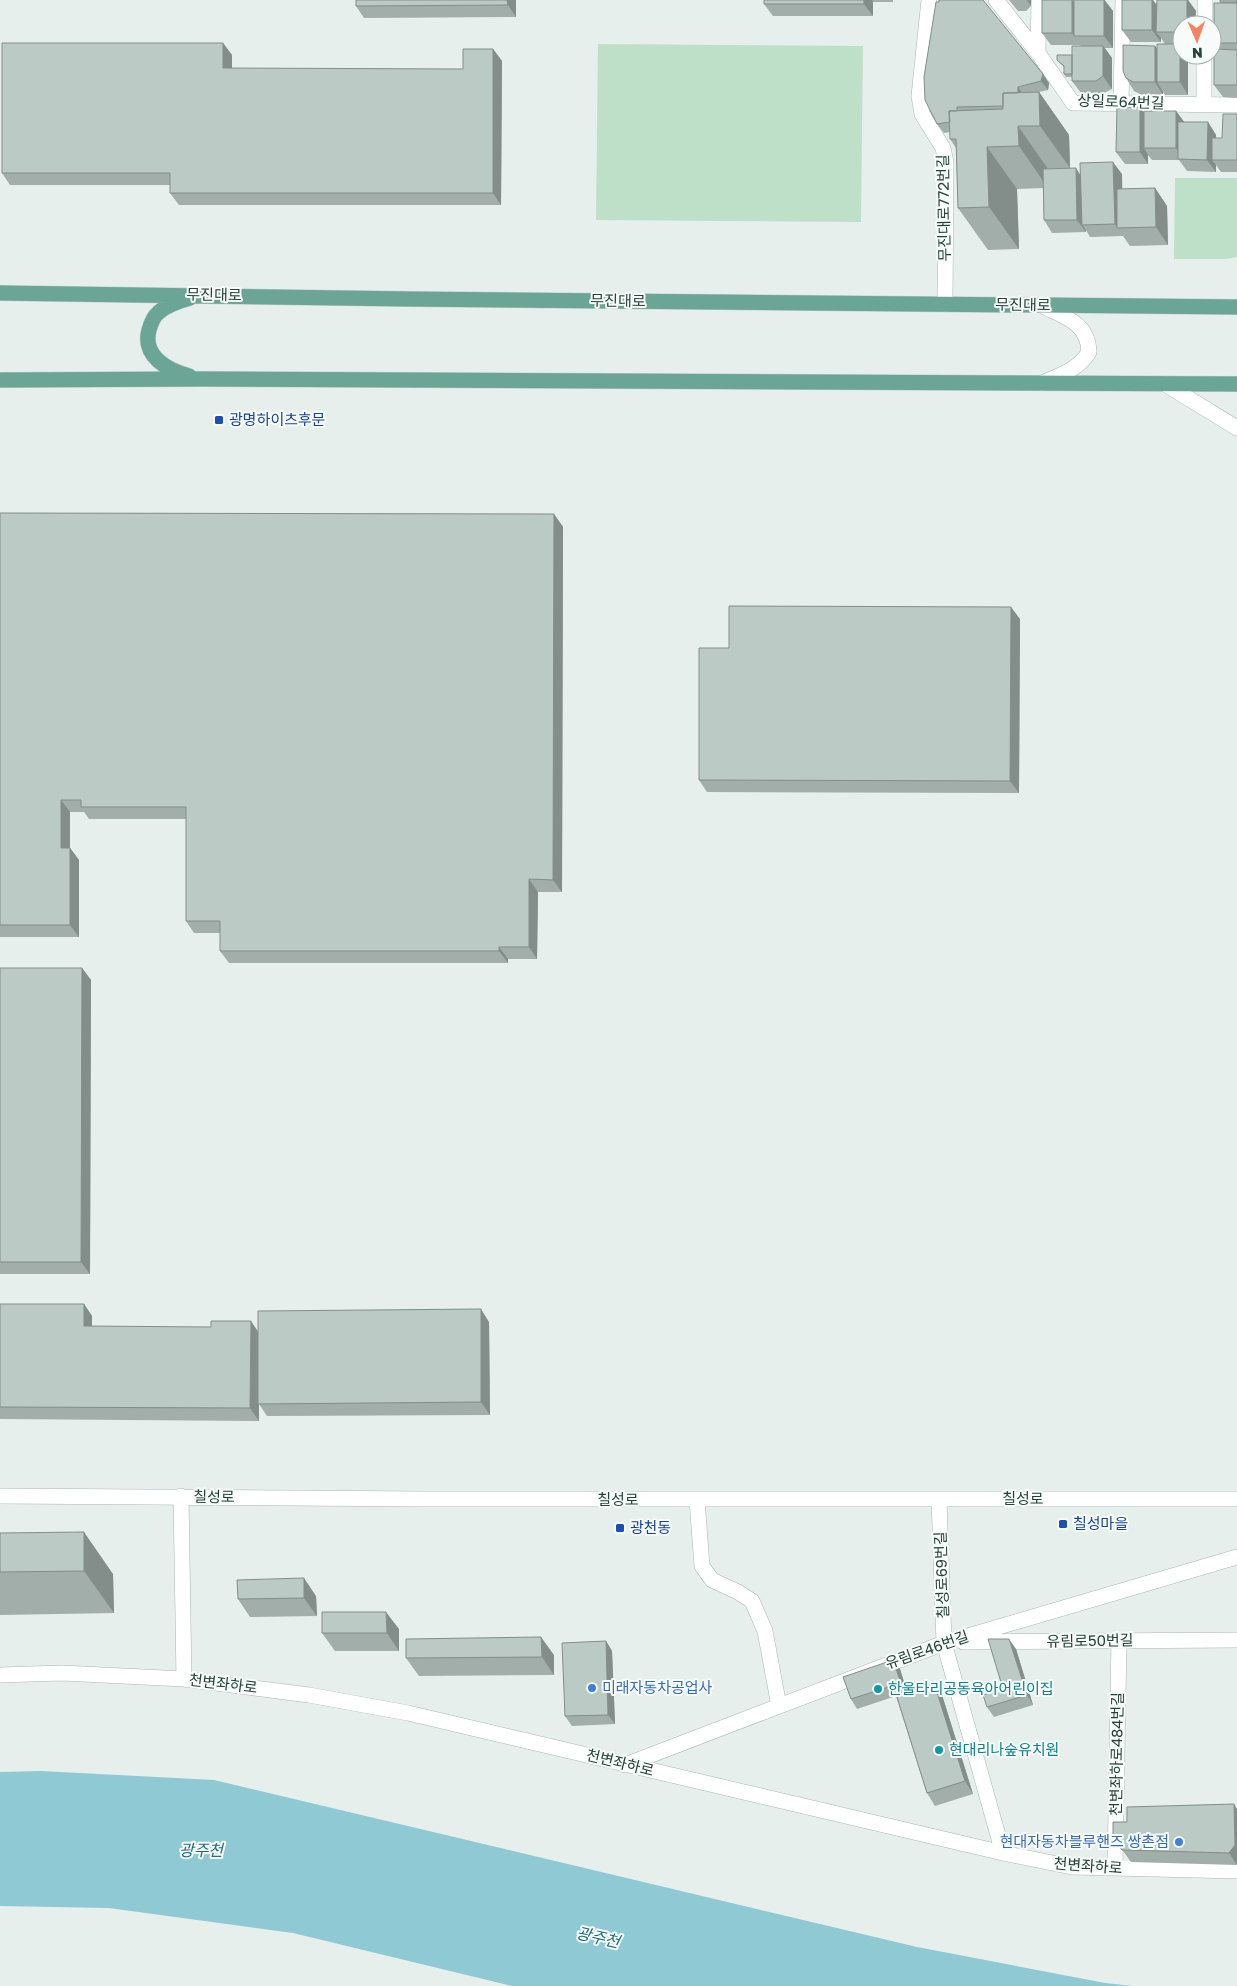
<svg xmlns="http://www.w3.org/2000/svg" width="1237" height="1986" viewBox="0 0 1237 1986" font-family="'Golos Text','Noto Sans KR',sans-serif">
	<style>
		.green { fill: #bfe0c8 }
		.water { fill: #8ec9d4 }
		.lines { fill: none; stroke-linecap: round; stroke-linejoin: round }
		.minor-casing { stroke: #a8b8b2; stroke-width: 16 }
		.major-casing { stroke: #c2cac8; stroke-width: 16 }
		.minor { stroke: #fff; stroke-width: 15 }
		.major { stroke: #6aa596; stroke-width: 15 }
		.wall { fill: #a1aea9; fill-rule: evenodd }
		.shaded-wall { fill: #838d89 }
		.building { fill: #bbcac4; stroke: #838d89 }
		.transit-dot { fill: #1a4fb4; stroke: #f7fbf9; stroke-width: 2 }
		.shop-dot { fill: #3f7fe0; stroke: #f7fbf9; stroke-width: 2 }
		.culture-dot { fill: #0f9aa8; stroke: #f7fbf9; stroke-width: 2 }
		.labels { text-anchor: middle; stroke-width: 4; stroke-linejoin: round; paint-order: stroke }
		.street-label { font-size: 15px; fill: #24423a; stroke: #f7fbf9 }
		.transit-label { font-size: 15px; fill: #164399; stroke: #f7fbf9; text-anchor: start }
		.shop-label { font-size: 15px; fill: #366cbe; stroke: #f7fbf9; text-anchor: start }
		.culture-label { font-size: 15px; fill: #0d838f; stroke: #f7fbf9; text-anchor: start }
		.water-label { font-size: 16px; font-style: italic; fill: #1c6f80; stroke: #f7fbf9 }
	</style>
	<rect width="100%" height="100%" fill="#e6efeb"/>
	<path class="green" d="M598,44l265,2 -2,176 -265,-2z
		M1175,178h62v79l-11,2h-52z"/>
	<path class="water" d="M41,1771l173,9 703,167 188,36 28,3h-621l-219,-53 -184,-25 -109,-2v-134z"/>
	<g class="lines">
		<defs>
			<path id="minor" d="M929,0l-10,96 3,18 21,34 3,15 -1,141
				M996,0l42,53 35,50 164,2
				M1205,25v-25
				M1038,53l1,-53
				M1121,103l2,-103
				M1204,104v-49
				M1041,305c23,12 47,17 48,47 -11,18 -29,23 -47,31
				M1165,384l72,44
				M0,1496l424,3h813
				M181,1496l3,183
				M939,1499l5,144 59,210
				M697,1500l5,66 10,14 26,12 14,9 13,30 14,75
				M963,1642l274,-2
				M0,1675l62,-2 122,6 125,16 99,18 595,140 69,14 165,4
				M625,1765l319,-122 293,-86
				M1115,1868l4,-228"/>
			<path id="major" d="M0,293l409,6 828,8
				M189,376c-22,-6 -47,-20 -40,-46 2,-7 4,-13 9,-17 8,-8 21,-12 32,-15
				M0,380l201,-1 1036,5"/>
		</defs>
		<use href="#minor" class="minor-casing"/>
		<use href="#major" class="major-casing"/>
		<use href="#minor" class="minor"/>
		<use href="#major" class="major"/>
	</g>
	<path class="wall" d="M516,0v17l-152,1 -8,-12z
		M764,0h129v2h-20v14h-100l-9,-12z
		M1009,0h22v6l-5,5h-8z
		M1042,0h63l8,11v37h-8l7,10v31l-8,4h-23l-9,-12v-4h-6l-2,-3v-7l-7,-7 15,-5 9,-9 -1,-1h-29l-9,-12z
		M1122,0h66l8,11 -1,14h-13v19h-2l8,12v39h-23l-2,-3v3h-21l-8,-4 -8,-13 29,-32 2,3 8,-5 -4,-6v4h-30l-9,-12zM1153,0h4l-1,5z
		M1237,0v98l-14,-1 -9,-12 4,-36 -4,-6 7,-40 -1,-1z
		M936,2l113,81 -1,7 -9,2 30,43 1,33 -22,1 32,6 42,-1v15l33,-1 12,18 1,39 -38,1 -7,-10 -33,1 -4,-7v2l-34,1 -8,-13 -1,-32 -26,1 2,60 -31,1 -30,-42 -2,-60 -6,-9v-7l-6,1 -7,-9z
		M223,43l9,12v14h231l30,-20 9,12 -1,144h-322l-9,-12v-8h-160l-8,-12z
		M1140,107l4,6 32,-2 8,11h24l8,13v3h6l15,-24v58h-16l-5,-7v7l-29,-1 -8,-11h-27l-4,-5v9h-23l-9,-12z
		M0,513l554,1 9,13 -1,365h-24l-1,67h-29v4h-279l-9,-12v-18h-26l-8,-12v-102h-97l-5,-7h-14v36l9,12v77h-79z
		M1020,619l-1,174 -312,-1 -8,-12 30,-132z
		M0,968h82l9,12 -1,294h-90z
		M0,1304h84l8,12v10l166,6 231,-10 1,93 -223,1 -8,-12v17l-259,-2z
		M0,1533l113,41 1,39 -114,2z
		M316,1596l1,20 -67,1 -12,-18z
		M399,1629v22h-64l-13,-18z
		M606,1641l6,10 3,73 -43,2 -7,-10z
		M1016,1649l17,56 -39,12 -7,-10 16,-18z
		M554,1655v20l-135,1 -13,-18z
		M893,1660l7,9 7,22 27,-8 8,12 31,99 -38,12 -8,-13 -31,-97 -39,13 -6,-10z
		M1237,1809v56l-106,-3 -18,-25 14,-15z"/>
	<path class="shaded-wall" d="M507,0h9v17l-8,-12z
		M864,0h8l1,2v14l-9,-12z
		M1027,0h4v6z
		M1072,0l9,12 -7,24 -2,-3z
		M1104,0l9,11v37l-9,-12z
		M1152,0h1l8,11 -5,21 5,6v4l-9,-12z
		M1187,0h1l8,11 -1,14h-8z
		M223,43l9,12v26l-9,-13z
		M1180,44l2,3v8h6v40l-8,-13z
		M1103,46l9,12v31l-9,-13z
		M1155,46l8,12 -6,24 6,10v3l-8,-13z
		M493,49l9,12 -1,144 -8,-12z
		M1043,74l6,9 -1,7 -7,-9z
		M1018,87l6,9 -6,-2z
		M1039,92l30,43 1,33 -30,-42z
		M1140,107l9,13 -5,28 4,7v9l-8,-12z
		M1176,111l9,12 -2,36 -7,-11z
		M1208,122l8,13v25h-4l4,5v7l-9,-12z
		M1018,126l30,43v19l-29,-42z
		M987,147l30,42 2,60 -30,-42z
		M1113,162l9,12 1,54h-5l-3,-4z
		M1076,168l8,13 -2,44 4,5v2l-9,-12z
		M1155,188l12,18 1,39 -12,-18z
		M554,514l9,13 -1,365 -9,-12z
		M1011,607l9,12 -1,174 -9,-12z
		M61,800l9,12v48l-9,-12z
		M70,848l9,12v77l-9,-12z
		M529,879l9,13 -1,67 -8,-12z
		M499,947l9,12v4l-9,-12z
		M82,968l9,12 -1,294 -9,-12z
		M84,1304l8,12v23l-8,-13z
		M481,1309l8,13 1,93 -9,-13z
		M251,1321l8,12v88l-9,-13z
		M84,1532l29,42 1,39 -30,-42z
		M304,1578l12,18 1,20 -13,-18z
		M386,1612l13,17v22l-12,-18z
		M541,1637l13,18v20l-12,-18z
		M1009,1639l7,10 17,56 -6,-10z
		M606,1641l6,10 3,73 -7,-9z
		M893,1660l7,9 7,23 -6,-9z
		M934,1683l8,12 31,99 -8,-13z
		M1234,1804l3,5v56l-8,-12z"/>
	<path class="building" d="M356,0h151l1,5 -152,1z
		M764,0h100v4h-100z
		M939,0h44l60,74 -2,7 -23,6v6h-15v13l-46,1v4h-8l1,11 -13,2 -12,-24 -1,-23 12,-75h3z
		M1042,0h30v33h-30z
		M1074,0h30v36h-30z
		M1122,0h30v30h-30z
		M1157,0h30v25h-5v7h-26z
		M1220,0h17v2h-17z
		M1214,3h23v40h-23z
		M2,43h221v25l240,1v-20h30v144h-323v-20h-168z
		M1157,44h23v38h-23z
		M1123,45l32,1v36h-22l-7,-4 -3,-7z
		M1072,46h31v30l-7,5h-24z
		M1214,49l23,1v35h-23z
		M1057,55h15v19h-8v-8l-7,-6z
		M1039,92l1,34h-22l1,20 -32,1 2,60 -31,1 -2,-69h-6l-1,-28 54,-2v-16z
		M1117,107h23v45h-24z
		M1144,111h32v37h-32z
		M1223,114h14v46h-25v-22h10z
		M1178,122h30l-1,38 -29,-1z
		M1113,162l2,62 -33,1 -2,-62z
		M1076,168l1,52h-33l-1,-51z
		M1155,188l1,39 -39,1v-39z
		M0,513l554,1 -1,366 -24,-1v68h-30v4h-279v-30h-34v-114h-105v-7h-20v48h9v77h-70z
		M729,606l282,1 -1,174 -311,-1v-132h30z
		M0,968h82l-1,294h-81z
		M0,1304h84v22l127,1v-6h40l-1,87 -250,-1z
		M481,1309v93l-223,2v-93z
		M84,1532v39l-84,1v-39z
		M304,1578v20l-66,1 -1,-19z
		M322,1612h64l1,21h-65z
		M541,1637l1,20 -136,1v-19z
		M988,1639h21l18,56 -40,12 -4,-12 20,-6z
		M606,1641l2,74 -43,1 -3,-73z
		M893,1660l8,23 -50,16 -8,-22z
		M934,1683l31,98 -38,12 -31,-99z
		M1234,1804l1,41 -6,8 -107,-3 -9,-13v-15h14v-15z"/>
	<g class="transit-dot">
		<rect x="214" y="415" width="10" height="10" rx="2.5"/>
		<rect x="1058" y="1519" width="10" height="10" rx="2.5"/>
		<rect x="615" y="1523" width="10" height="10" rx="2.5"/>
	</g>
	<g class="shop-dot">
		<circle cx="592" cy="1688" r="5"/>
		<circle cx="1179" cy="1842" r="5"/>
	</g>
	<g class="culture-dot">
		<circle cx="878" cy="1689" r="5"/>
		<circle cx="939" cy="1750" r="5"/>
	</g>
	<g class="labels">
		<g class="street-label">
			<text transform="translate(1121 102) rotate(2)" y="5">상일로64번길</text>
			<text transform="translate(944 208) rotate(-91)" y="5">무진대로772번길</text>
			<text transform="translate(214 295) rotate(1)" y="5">무진대로</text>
			<text transform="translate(618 301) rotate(1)" y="5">무진대로</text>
			<text transform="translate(1023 305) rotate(1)" y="5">무진대로</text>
			<text transform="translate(214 1497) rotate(1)" y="5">칠성로</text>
			<text x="1023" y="1504">칠성로</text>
			<text x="618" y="1505">칠성로</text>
			<text transform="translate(942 1575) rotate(-92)" y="5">칠성로69번길</text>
			<text transform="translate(1090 1641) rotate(-1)" y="5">유림로50번길</text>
			<text transform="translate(927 1650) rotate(-19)" y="5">유림로46번길</text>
			<text transform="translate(223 1684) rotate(7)" y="5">천변좌하로</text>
			<text transform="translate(1117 1754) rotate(-89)" y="5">천변좌하로484번길</text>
			<text transform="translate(620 1763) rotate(14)" y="5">천변좌하로</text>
			<text transform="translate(1088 1866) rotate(4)" y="5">천변좌하로</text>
		</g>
		<g class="transit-label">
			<text x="229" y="425">광명하이츠후문</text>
			<text x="1073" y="1529">칠성마을</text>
			<text x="630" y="1533">광천동</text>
		</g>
		<g class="shop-label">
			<text x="602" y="1693">미래자동차공업사</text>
			<text x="1169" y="1847" text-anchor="end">현대자동차블루핸즈 쌍촌점</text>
		</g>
		<g class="culture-label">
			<text x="888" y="1694">한울타리공동육아어린이집</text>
			<text x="949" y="1755">현대리나숲유치원</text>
		</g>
		<g class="water-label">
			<text x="201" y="1856">광주천</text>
			<text transform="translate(598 1937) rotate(13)" y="6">광주천</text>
		</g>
	</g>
	<g transform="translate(1197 40) rotate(178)"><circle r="24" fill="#f7fbf9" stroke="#a3b1ad"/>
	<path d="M0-4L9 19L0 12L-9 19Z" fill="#f4845f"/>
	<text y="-8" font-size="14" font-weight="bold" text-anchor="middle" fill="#24423a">N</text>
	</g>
</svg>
